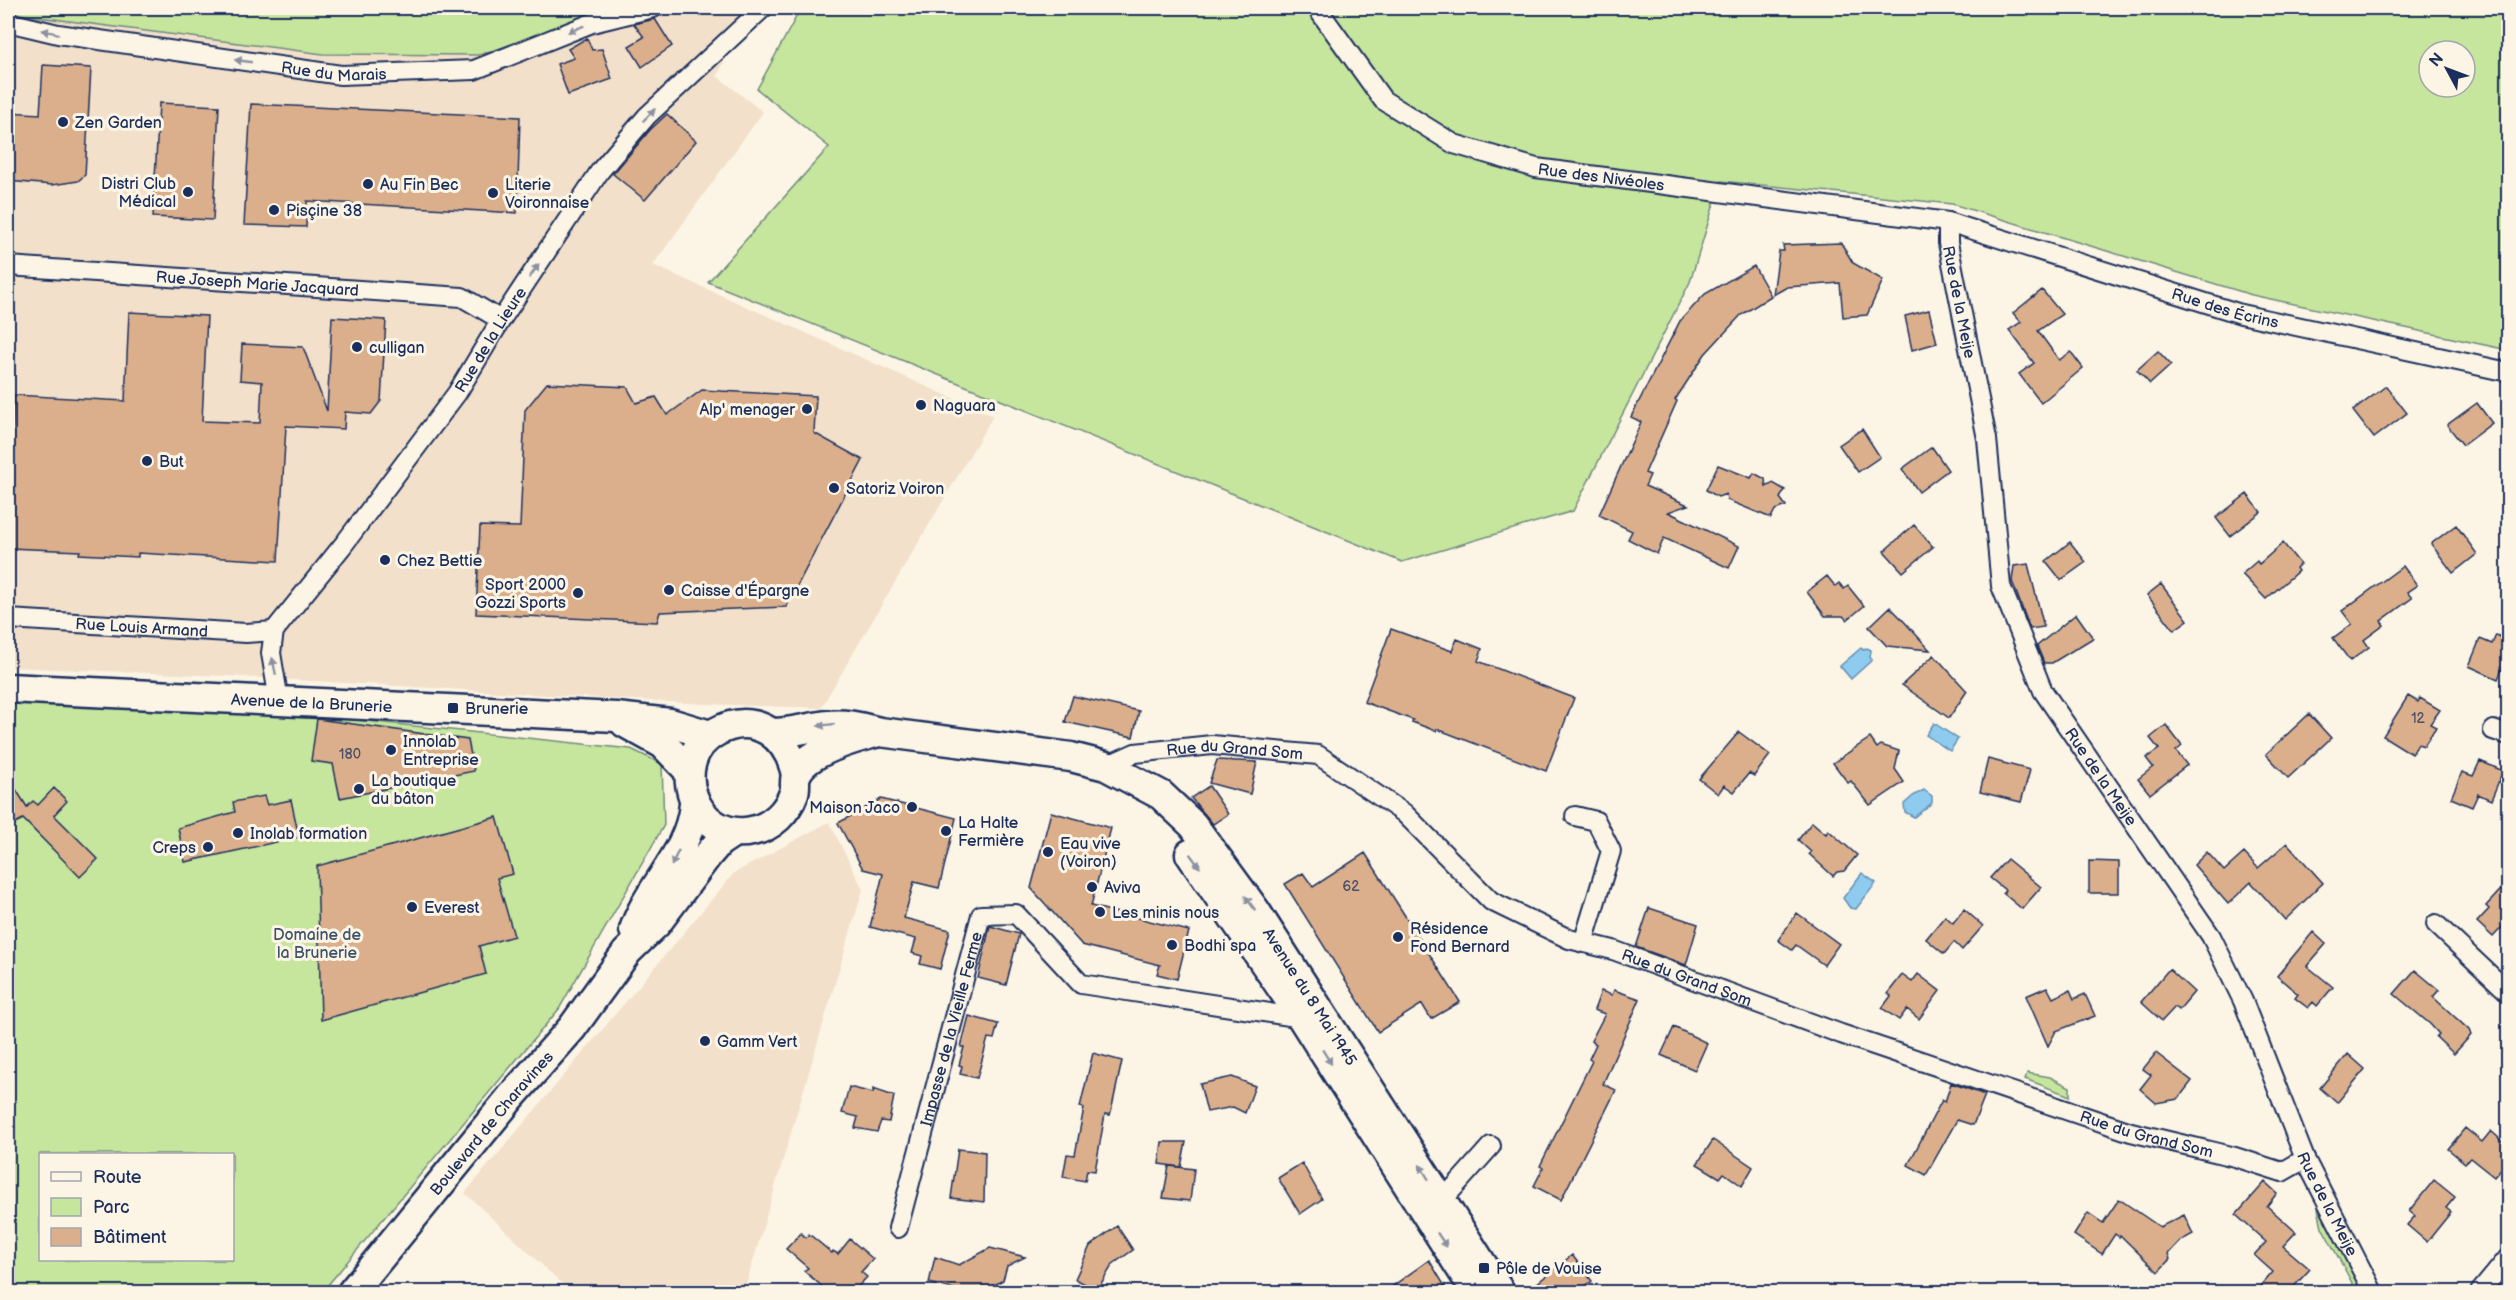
<svg xmlns="http://www.w3.org/2000/svg" width="2516" height="1300" viewBox="0 0 2516 1300" font-family="'Balsamiq Sans',sans-serif">
	<style>
		.built { fill: #f2e0ca }
		.green { fill: #c6e59d; stroke: #708a7e; stroke-width: 1.5; fill-rule: evenodd }
		.water { fill: #8fcbef; stroke: #618db5; stroke-width: 1.5 }
		.building { fill: #dbaf8b; stroke: #1b2f5e; stroke-width: 1.5 }
		.lines { fill: none; stroke-linecap: round; stroke-linejoin: round }
		.street-casing { stroke: #1b2f5e; stroke-width: 22 }
		.primary-casing { stroke: #1b2f5e; stroke-width: 33 }
		.street { stroke: #fcf5e5; stroke-width: 18 }
		.primary { stroke: #fcf5e5; stroke-width: 28 }
		.oneway { fill: #8c92a2 }
		.poi-dot { fill: #1b2f5e; stroke: #fcf5e5; stroke-width: 2 }
		.labels { text-anchor: middle; stroke-width: 6; stroke-linejoin: round; paint-order: stroke }
		.number-label { font-size: 14px; fill: #4b4f69 }
		.street-label { font-size: 16px; fill: #1b2f5e; stroke: #fcf5e5 }
		.poi-label { font-size: 16px; fill: #1b2f5e; stroke: #fcf5e5; text-anchor: start }
		.park-label { font-size: 16px; fill: #3d536b; stroke: #fcf5e5 }
	</style>
	<rect width="100%" height="100%" fill="#fcf5e5"/>
	<filter id="ink" filterUnits="userSpaceOnUse"><feTurbulence type="fractalNoise" baseFrequency=".0167" numOctaves="2"/><feDisplacementMap in="SourceGraphic" scale="12" xChannelSelector="R" yChannelSelector="G"/><feConvolveMatrix kernelMatrix="1 2 1 2 8 2 1 2 1" color-interpolation-filters="sRGB"/></filter>
	<g filter="url(#ink)">
		<path class="built" d="M677,8h75l-35,68 46,36 -110,153 340,151 -172,292 -117,-4 -480,-28 -216,-9v-654l315,41 156,1z
			M829,822l34,67 -119,403h-173l-106,-99 269,-320z"/>
		<path class="green" d="M8,8h617l-146,47 -156,-1 -315,-41z
			M801,8h1707v342l-256,-55 -300,-91 -231,-23 -31,101 -117,229 -171,51 -694,-280 121,-135 -72,-58zM2429,51h36v36h-36z
			M8,701l331,17 292,31 31,15 2,61 -105,184 -237,283h-314zM40,1154h192v106h-192z
			M2027,1073l23,4 20,10v9l-45,-17z
			M2326,1206l39,86h-8l-35,-65 -4,-18z"/>
		<path class="water" d="M1861,648l2,2 4,-2 4,2 -1,7 2,3 -21,19 -11,-13z
			M1934,723l24,16 -8,12 -24,-16z
			M1924,790l8,6v7l-18,14 -9,-5 -1,-8 9,-8z
			M1862,873l14,10 -20,26 -6,-1 -7,-10z"/>
		<path class="building" d="M655,19l17,27 -30,21 -13,-21 15,-9 -10,-13z
			M587,38l5,12 10,-1 10,30 -44,16 -11,-31 17,-6 -6,-9z
			M43,65l48,3 -6,107 -7,6 -26,4 -44,-4v-69l32,2z
			M159,103l60,3 -6,114 -60,-3z
			M251,104l269,13 -3,96 -210,-12 -1,26 -62,-2z
			M667,114l29,27 -51,59 -32,-26 37,-44z
			M1841,243l12,20 30,17 -16,35 -24,2 -3,-34 -53,4 -14,8 6,-44h5l-1,-6z
			M1754,266l17,30 -30,19 -36,39 -30,46 2,1 -32,72 5,2 -5,11 43,19 -20,7 71,34 -10,22 -65,-30 -7,16 -29,-15 4,-8 -33,-16 42,-93 -10,-5 49,-96 25,-27z
			M2042,290l20,24 -24,17 21,29 12,-8 12,16 -42,35 -22,-29 15,-11 -25,-33 12,-8 -8,-9z
			M1929,310l8,33 -25,7 -7,-34z
			M129,312l78,4 -5,105 58,2 2,-41 -22,-2 2,-36 61,3 24,64 5,-94 54,3 -5,81 -10,13 -26,-2 -1,17 -58,-3 -8,135 -140,-8v4l-59,-3 1,-3 -72,-3 6,-153 111,6z
			M2158,351l13,14 -21,19 -13,-14z
			M547,383l80,4 9,16 20,-6 11,18 35,-25 114,6 -2,37 49,27 -77,147 -126,5 -3,10 -181,-8 4,-88 40,1 5,-117z
			M2386,386l21,27 -33,25 -21,-27z
			M2477,403l15,20 -29,22 -16,-20z
			M1862,429l18,28 -22,15 -19,-27z
			M1932,447l16,23 -29,22 -17,-23z
			M1718,465l33,13 3,-5 11,6 1,8 7,-4 12,7 -5,8 6,8 -11,4 -4,8 -44,-18 -1,-6 -8,3 -12,-7z
			M2247,494l14,18 -31,24 -14,-18z
			M1914,525l19,22 -30,25 -19,-21z
			M2456,525l21,29 -24,19 -22,-29z
			M2070,542l16,20 -25,18 -15,-19z
			M2283,543l17,21 -4,4 2,3 -32,28 -24,-25 15,-13 2,3z
			M2028,564l16,63 -14,2 -18,-48 2,-15z
			M2403,566l14,19 -10,7 5,6 -31,23 3,4 -20,15 5,7 -19,14 -17,-23 19,-14 -10,-13z
			M1827,576l8,10 4,-3 5,6 4,-3 16,20 -17,14 -4,-4h-18l-18,-24z
			M2161,584l27,36 -14,10 -27,-35z
			M1890,607l10,10 30,33 -43,-4 -18,-19z
			M2076,614l17,24 -41,25h-8l-7,-17z
			M1391,629l61,22 5,-12 25,10 -4,12 96,37 -28,73 -109,-42 -1,2 -24,-9 1,-2 -49,-18z
			M2496,635l12,5v14l-10,25 -29,-13 11,-27 12,5z
			M1934,655l33,36 -18,27 -47,-33z
			M1073,696l66,15 -6,26 -68,-15z
			M2408,696l10,6 2,-4 20,12 -10,14 6,3 -12,19 -6,-2 -6,10 -29,-18z
			M2309,714l22,24 -43,40 -22,-24z
			M317,719l151,21 6,31 -134,27 -7,-34 -22,-3z
			M2166,725l16,21 -6,5 11,14 -37,29 -12,-15 15,-12 -7,-9 13,-9 -9,-11z
			M1739,732l31,23 -16,21 -5,-3 -15,19 -10,-7 -6,9 -19,-15z
			M1870,738l7,10 4,-3 18,6 -4,18 9,13 -34,23 -19,-24 -3,2 -15,-20z
			M1988,759l42,11 -9,32 -41,-10z
			M1217,760l40,2 -7,32 -41,-11z
			M2480,761l23,10 -12,29 -13,-6 -6,13 -21,-9 11,-26 11,4z
			M8,777l19,30 6,-6 5,4 16,-17 13,13 -13,14 44,44 -18,18 -57,-58 -15,8z
			M1209,786l19,28 -15,10 -22,-26z
			M264,796l3,9 24,-5 8,37 -114,25 -7,-34 57,-16 -2,-10z
			M881,799l75,19 -17,70 -25,-6 -10,36 46,12 -10,39 -20,-5 2,-8 -10,-3 4,-14 -46,-12 13,-53 -20,-5 -25,-46z
			M1051,812l60,16 -20,78 98,25 -12,48 -20,-5 3,-9 -78,-20 -51,-57z
			M497,817l16,57 -16,4 17,58 -35,10 7,28 -165,46 -4,-154z
			M1812,822l14,12 2,-4 29,25 -13,16 -7,1 -4,4 -24,-22 2,-2 -13,-12z
			M2287,843l36,40 -38,37 -34,-38 -23,22 -34,-39 13,-13 17,19 20,-18 14,15z
			M1365,853l95,149 -29,17 -9,-15 -44,28 -93,-148 18,-11 10,14z
			M2007,859l34,28 -19,22 -19,-16 2,-3 -15,-12z
			M2089,861l30,1v31h-30z
			M2508,882v44l-2,-3 -13,14 -16,-15 12,-13 -3,-3z
			M1649,908l49,16 -12,41 -50,-18z
			M1964,909l19,17 -21,24 -8,-8 -10,12 -18,-15 19,-23 8,7z
			M1797,913l42,31 -15,21 -28,-20 -4,5 -14,-10z
			M990,926l29,8 -13,51 -28,-7z
			M2313,932l13,12 -19,22 26,21 -16,19 -4,-4 -5,6 -13,-10 3,-4 -21,-18z
			M2169,969l25,23 -15,18 -4,-3 -13,14 -21,-19z
			M2415,970l24,20 -6,7 36,33 2,5 -17,19 -18,-17 3,-3 -9,-10 -36,-30z
			M1918,974l22,17 -21,28 -12,-10 -8,11 -17,-12 9,-12 -3,-3 14,-18 10,7z
			M2047,987l6,11 17,-8 4,9 11,-5 10,22 -39,15 -8,15 -22,-50z
			M1614,990l26,9 -37,85 13,6 -55,110 -27,-14 9,-18 -3,-2 52,-105 -3,-2 7,-15 -5,-3 14,-27 -11,-4 7,-19 11,4z
			M969,1016l29,8 -4,15 -6,-1 -11,40 -17,-4 2,-8 -3,-1 5,-18h-3z
			M1674,1027l33,16 -12,27 -34,-15z
			M1093,1053l29,8 -10,46 -2,8 -5,-1 -10,57 -8,-1 -2,11 -22,-4 4,-23 8,1 9,-47 -4,-1z
			M2156,1053l36,28 -14,18 -22,4 -16,-14 11,-14 -8,-6z
			M2348,1054l17,15 -28,34 -17,-15z
			M1232,1077l23,9 -10,27 -12,-6 -26,5 -7,-28z
			M1951,1083l34,12 -12,30 -16,-5 -31,55 -18,-10 34,-65 3,2z
			M849,1087l24,6v-4l21,7 -5,26 -8,-1 -4,11 -22,-4 3,-11 -16,-4z
			M2465,1128l17,14 9,-11 17,15v14l-14,17 -24,-19 -5,5 -17,-14z
			M1713,1140l40,27 -11,19 -18,-13 -4,5 -23,-14z
			M1162,1142h24l-5,25 -22,-3z
			M958,1149l27,3 -1,50 -33,-4z
			M1302,1163l20,36 -22,15 -22,-36z
			M1169,1166l25,3 -4,32 -27,-3z
			M2434,1180l21,17 -9,11 5,4 -24,30 -20,-17 8,-9 -6,-5z
			M2265,1182l12,11 -10,13 29,26 -13,14 27,23 -22,24h-33l18,-21 -19,-17 12,-13 -30,-27z
			M2119,1199l41,28 24,-12 9,19 -13,7 -12,13 2,5 -12,13 -38,-37 -1,2 -4,-3 -13,20 -28,-19 14,-22 15,10z
			M1117,1226l16,24 -20,14 -16,26 -22,-11 15,-33z
			M801,1233l5,5 3,-4 23,19 1,-2 5,3 12,-15 23,20 -12,13 6,5 -15,16h-22l-26,-22 4,-3 -22,-19z
			M990,1248l35,9 -18,9 -4,14 -23,13h-25l-2,-4 -24,-6 6,-26 24,8z
			M1572,1255l20,26 -17,12h-50z
			M1429,1260l20,33h-66z"/>
		<g class="lines">
			<defs>
				<g id="street">
					<path id="s1" d="M1317,8l66,92 71,44 82,24 412,54 293,92 267,58"/>
					<path id="s2" d="M8,22l50,12 283,41 133,-5 118,-47 61,-15"/>
					<path id="s3" d="M1948,222v21l39,196 14,147 42,105 168,245 32,65 62,158 68,133"/>
					<path id="s4" d="M8,266l454,31 39,23"/>
					<path id="s5" d="M8,619l238,14 28,-2"/>
					<path id="s6" d="M279,701l-8,-48 3,-22 70,-87 113,-151 44,-73 99,-149 47,-55 116,-108"/>
					<path d="M2493,730l15,5"/>
					<path id="s7" d="M1106,766l29,-13 77,-8 106,10 86,58 87,88 78,38 44,11 228,84 290,98 104,25 47,15 23,-13"/>
					<path d="M1575,816l21,5 15,30 -28,92"/>
					<path d="M2436,924l72,68"/>
					<path d="M1435,1205l7,-4 49,-55"/>
					<path id="s8" d="M898,1228l83,-313 35,-1 65,70 221,34 3,-1"/>
					<path d="M2480,1292l28,-34"/>
				</g>
				<g id="primary">
					<path id="s9" d="M8,688l608,29 54,6 40,12"/>
					<path d="M625,723l38,21 26,27"/>
					<path id="s10" d="M772,733c20,0 37,-6 57,-8 18,-2 34,3 51,7l191,25 35,9 55,29 32,30 62,85 245,382"/>
					<path d="M796,775c-8,-39 -41,-65 -80,-43 -51,28 -22,111 36,99 20,-4 35,-19 42,-38 2,-5 0,-13 2,-18 10,-24 57,-36 79,-42"/>
					<path d="M1190,854l112,164 163,257"/>
					<path d="M634,930c15,-45 56,-77 60,-126"/>
					<path id="s11" d="M352,1292l159,-195 61,-69 55,-76 29,-28 51,-68 12,-14 15,-10"/>
				</g>
			</defs>
			<use href="#street" class="street-casing"/>
			<use href="#primary" class="primary-casing"/>
			<use href="#street" class="street"/>
			<use href="#primary" class="primary"/>
		</g>
		<defs><path id="oneway-solid" d="M-6-.8H1V-3.2L6.5 0L1 3.2V.8H-6Z" transform="scale(1.5)"/></defs>
		<g class="oneway">
			<use href="#oneway-solid" transform="translate(576 29) rotate(158)"/>
			<use href="#oneway-solid" transform="translate(50 32) rotate(-168)"/>
			<use href="#oneway-solid" transform="translate(243 61) rotate(-172)"/>
			<use href="#oneway-solid" transform="translate(649 115) rotate(-45)"/>
			<use href="#oneway-solid" transform="translate(534 271) rotate(-56)"/>
			<use href="#oneway-solid" transform="translate(274 666) rotate(-102)"/>
			<use href="#oneway-solid" transform="translate(826 725) rotate(174)"/>
			<use href="#oneway-solid" transform="translate(675 858) rotate(115)"/>
			<use href="#oneway-solid" transform="translate(1195 861) rotate(54)"/>
			<use href="#oneway-solid" transform="translate(1250 903) rotate(-126)"/>
			<use href="#oneway-solid" transform="translate(1327 1057) rotate(58)"/>
			<use href="#oneway-solid" transform="translate(1424 1172) rotate(-122)"/>
			<use href="#oneway-solid" transform="translate(1442 1240) rotate(56)"/>
		</g>
	</g>
	<g class="poi-dot">
		<circle cx="63" cy="122" r="6"/>
		<circle cx="368" cy="184" r="6"/>
		<circle cx="188" cy="192" r="6"/>
		<circle cx="493" cy="193" r="6"/>
		<circle cx="274" cy="210" r="6"/>
		<circle cx="357" cy="347" r="6"/>
		<circle cx="921" cy="405" r="6"/>
		<circle cx="807" cy="409" r="6"/>
		<circle cx="147" cy="461" r="6"/>
		<circle cx="834" cy="488" r="6"/>
		<circle cx="385" cy="560" r="6"/>
		<circle cx="669" cy="590" r="6"/>
		<circle cx="578" cy="593" r="6"/>
		<rect x="447" y="702" width="12" height="12" rx="3"/>
		<circle cx="391" cy="750" r="6"/>
		<circle cx="359" cy="789" r="6"/>
		<circle cx="912" cy="807" r="6"/>
		<circle cx="946" cy="831" r="6"/>
		<circle cx="238" cy="833" r="6"/>
		<circle cx="208" cy="847" r="6"/>
		<circle cx="1048" cy="852" r="6"/>
		<circle cx="1092" cy="887" r="6"/>
		<circle cx="412" cy="907" r="6"/>
		<circle cx="1100" cy="912" r="6"/>
		<circle cx="1398" cy="937" r="6"/>
		<circle cx="1172" cy="945" r="6"/>
		<circle cx="705" cy="1041" r="6"/>
		<rect x="1478" y="1262" width="12" height="12" rx="3"/>
	</g>
	<g class="labels">
		<g class="number-label">
			<text x="2418" y="723">12</text>
			<text x="350" y="759">180</text>
			<text x="1351" y="891">62</text>
		</g>
		<g class="street-label">
			<text dy="6" stroke="none"><textPath href="#s2" startOffset="330">Rue du Marais</textPath></text>
			<text dy="6" stroke="none"><textPath href="#s1" startOffset="348">Rue des Nivéoles</textPath></text>
			<text dy="6" stroke="none"><textPath href="#s4" startOffset="250">Rue Joseph Marie Jacquard</textPath></text>
			<text dy="6" stroke="none"><textPath href="#s3" startOffset="81">Rue de la Meije</textPath></text>
			<text dy="6" stroke="none"><textPath href="#s1" startOffset="988">Rue des Écrins</textPath></text>
			<text dy="6" stroke="none"><textPath href="#s6" startOffset="434">Rue de la Lieure</textPath></text>
			<text dy="6" stroke="none"><textPath href="#s5" startOffset="134">Rue Louis Armand</textPath></text>
			<text dy="6" stroke="none"><textPath href="#s9" startOffset="304">Avenue de la Brunerie</textPath></text>
			<text dy="6" stroke="none"><textPath href="#s7" startOffset="132">Rue du Grand Som</textPath></text>
			<text dy="6" stroke="none"><textPath href="#s3" startOffset="585">Rue de la Meije</textPath></text>
			<text dy="6" stroke="none"><textPath href="#s7" startOffset="654">Rue du Grand Som</textPath></text>
			<text dy="6" stroke="none"><textPath href="#s10" startOffset="652">Avenue du 8 Mai 1945</textPath></text>
			<text dy="6" stroke="none"><textPath href="#s8" startOffset="206">Impasse de la Vieille Ferme</textPath></text>
			<text dy="6" stroke="none"><textPath href="#s11" startOffset="219">Boulevard de Charavines</textPath></text>
			<text dy="6" stroke="none"><textPath href="#s7" startOffset="1140">Rue du Grand Som</textPath></text>
			<text dy="6" stroke="none"><textPath href="#s3" startOffset="1071">Rue de la Meije</textPath></text>
		</g>
		<g class="poi-label">
			<text x="75" y="128">Zen Garden</text>
			<text x="176" y="189" text-anchor="end">Distri Club<tspan x="176" dy="18">Médical</tspan></text>
			<text x="380" y="190">Au Fin Bec</text>
			<text x="505" y="190">Literie<tspan x="505" dy="18">Voironnaise</tspan></text>
			<text x="286" y="216">Pisçine 38</text>
			<text x="369" y="353">culligan</text>
			<text x="933" y="411">Naguara</text>
			<text x="795" y="415" text-anchor="end">Alp' menager</text>
			<text x="159" y="467">But</text>
			<text x="846" y="494">Satoriz Voiron</text>
			<text x="397" y="566">Chez Bettie</text>
			<text x="566" y="590" text-anchor="end">Sport 2000<tspan x="566" dy="18">Gozzi Sports</tspan></text>
			<text x="681" y="596">Caisse d'Épargne</text>
			<text x="465" y="714">Brunerie</text>
			<text x="403" y="747">Innolab<tspan x="403" dy="18">Entreprise</tspan></text>
			<text x="371" y="786">La boutique<tspan x="371" dy="18">du bâton</tspan></text>
			<text x="900" y="813" text-anchor="end">Maison Jaco</text>
			<text x="958" y="828">La Halte<tspan x="958" dy="18">Fermière</tspan></text>
			<text x="250" y="839">Inolab formation</text>
			<text x="1060" y="849">Eau vive<tspan x="1060" dy="18">(Voiron)</tspan></text>
			<text x="196" y="853" text-anchor="end">Creps</text>
			<text x="1104" y="893">Aviva</text>
			<text x="424" y="913">Everest</text>
			<text x="1112" y="918">Les minis nous</text>
			<text x="1410" y="934">Résidence<tspan x="1410" dy="18">Fond Bernard</tspan></text>
			<text x="1184" y="951">Bodhi spa</text>
			<text x="717" y="1047">Gamm Vert</text>
			<text x="1496" y="1274">Pôle de Vouise</text>
		</g>
		<g class="park-label">
			<text x="317" y="940">Domaine de<tspan x="317" dy="18">la Brunerie</tspan></text>
		</g>
	</g>
	<rect width="2516" height="1300" fill="none" stroke="#fcf5e5" stroke-width="30"/>
	<rect x="15" y="15" width="2486" height="1270" fill="none" stroke="#1b2f5e" stroke-width="2" filter="url(#ink)"/>
	<rect x="39" y="1153" width="195" height="108" fill="#fcf5e5" stroke="#a2a6af" stroke-width="1.5"/>
	<rect x="51" y="1172" width="30" height="9" fill="#fcf5e5" stroke="#a2a6af" stroke-width="1.5"/>
	<text x="93" y="1183" font-size="18" fill="#1b2f5e">Route</text>
	<rect x="51" y="1198" width="30" height="18" fill="#c6e59d" stroke="#a2a6af" stroke-width="1.5"/>
	<text x="93" y="1213" font-size="18" fill="#1b2f5e">Parc</text>
	<rect x="51" y="1228" width="30" height="18" fill="#dbaf8b" stroke="#a2a6af" stroke-width="1.5"/>
	<text x="93" y="1243" font-size="18" fill="#1b2f5e">Bâtiment</text>
	<g transform="translate(2447 69) rotate(311)"><circle r="28" fill="#fcf5e5" stroke="#a2a6af" stroke-width="1.5"/>
	<path d="M0-4.5L10 22L0 15L-10 22Z" fill="#1b2f5e"/>
	<text y="-9" font-size="16" font-weight="bold" text-anchor="middle" fill="#1b2f5e">N</text>
	</g>
</svg>
